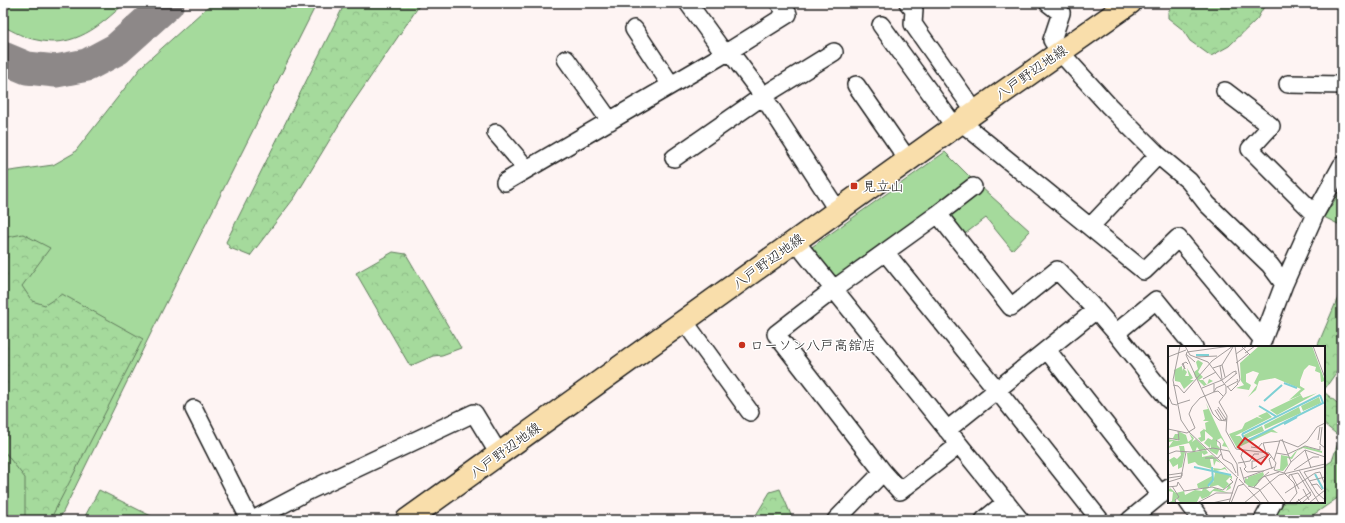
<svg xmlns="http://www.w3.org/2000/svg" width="1345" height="523" viewBox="0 0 1345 523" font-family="Caveat,'Klee One',sans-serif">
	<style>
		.green { fill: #a5da9c; stroke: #607b5c }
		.forest { fill: url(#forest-crowns); stroke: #607b5c }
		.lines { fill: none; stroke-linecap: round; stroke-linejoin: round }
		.taxiway { stroke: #8d8888; stroke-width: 33 }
		.minor-casing { stroke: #1c1c1c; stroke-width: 20 }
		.major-casing { stroke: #1c1c1c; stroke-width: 25 }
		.minor { stroke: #fff; stroke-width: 17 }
		.major { stroke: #f9deab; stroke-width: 22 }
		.poi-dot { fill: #c8321e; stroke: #fff; stroke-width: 1.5 }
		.labels { text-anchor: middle; stroke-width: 3; stroke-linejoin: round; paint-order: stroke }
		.street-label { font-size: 14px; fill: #1c1c1c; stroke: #fff }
		.poi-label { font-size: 14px; fill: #1c1c1c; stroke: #fff; text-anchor: start }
		.inset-river { fill: none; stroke: #7ed0d4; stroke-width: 2 }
		.inset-road { fill: none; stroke: #a49e9d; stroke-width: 1 }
		.view { fill: #d62828; fill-opacity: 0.15; stroke: #d62828; stroke-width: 2 }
		.inset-edge { fill: none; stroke: #1c1c1c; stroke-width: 2 }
	</style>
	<defs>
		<pattern id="forest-crowns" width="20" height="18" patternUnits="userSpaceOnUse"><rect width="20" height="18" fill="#a5da9c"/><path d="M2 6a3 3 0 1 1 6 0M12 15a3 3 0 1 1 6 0" fill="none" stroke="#8dba86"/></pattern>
	</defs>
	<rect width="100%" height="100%" fill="#fef4f3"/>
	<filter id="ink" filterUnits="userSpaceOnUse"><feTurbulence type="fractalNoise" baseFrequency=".025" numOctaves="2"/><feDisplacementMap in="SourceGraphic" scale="8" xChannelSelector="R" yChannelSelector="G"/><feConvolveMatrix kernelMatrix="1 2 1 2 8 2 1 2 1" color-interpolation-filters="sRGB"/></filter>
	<g filter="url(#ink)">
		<path class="green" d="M3,3h122c-25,23 -51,46 -88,37 -12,-2 -23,-8 -34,-14z
			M212,3h105l-165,328 -93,189h-56v-348l50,-7 21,-12 69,-88z
			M945,152l29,29 -138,101 -27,-33z
			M981,187l49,44 -18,19 -26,-32 -24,18 -14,-24z
			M1342,189v37l-18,-9z"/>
		<path class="forest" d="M345,3h76l-75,110 -51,84 -45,59 -20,-8 -4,-6z
			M1174,3h92l-9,16 -28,27 -18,10 -21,-15 -8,-12 -14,-11v-6z
			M23,234l27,14 -28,38 10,15 13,4 17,-11 81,45 -93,181h-25v-42l-22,-28v-212z
			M393,252l13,2 55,94 -19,7 -9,1 -23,10 -54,-93z
			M1342,288v76l-18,26v-43h-7z
			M1324,392l18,15v88l-29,20 -2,5h-38l11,-18h40v-36l8,-5 8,-24 -16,-13z
			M780,489l11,26v5h-38l17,-28z
			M99,490l60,30h-76z"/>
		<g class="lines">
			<path class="taxiway" d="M3,58l24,10 29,3 31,-6 30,-16 51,-46"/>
			<defs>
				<path id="minor" d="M688,3l34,47 11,6 30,40 75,115
					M908,3l6,7 -1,14 62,88
					M1048,3l13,10 -9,27 8,12 49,54 49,49 31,26 18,23 63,61 14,19
					M881,25l74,102
					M634,29l37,56
					M566,59l44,62
					M1288,84l54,1
					M856,85l52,75
					M1225,91l46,35 -21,23 65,65
					M961,122l183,149 34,-33 85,102
					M496,133l31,36
					M674,158l89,-62 71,-44
					M505,182l221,-129 62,-39 -9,-11
					M938,214l73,93 46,-37 39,40 20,23 40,-33 38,47
					M1090,227l68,-72
					M795,241l225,279
					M885,252l112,138 103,130
					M684,321l66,91
					M1116,333l53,67
					M1260,347l24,-63 31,-70 27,-49
					M1047,350l114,145
					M194,409l56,111
					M947,430l149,-120
					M959,445l-59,46 -17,-19 -107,-138 58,-45 104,-75 35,-27
					M1188,502l13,18
					M253,520l53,-28 168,-79 25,41
					M836,520l47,-48
					M984,520l22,-18
					M1130,520l39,-32
					M1263,520l10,-18"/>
				<path id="major" d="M407,520l568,-408 155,-109"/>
			</defs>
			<use href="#minor" class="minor-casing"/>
			<use href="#major" class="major-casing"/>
			<use href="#minor" class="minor"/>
			<use href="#major" class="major"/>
		</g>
	</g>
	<g class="poi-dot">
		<rect x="850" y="182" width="8" height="8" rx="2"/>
		<circle cx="742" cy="345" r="4"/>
	</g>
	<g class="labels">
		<g class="street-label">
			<text transform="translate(1031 72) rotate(-35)" y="5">八戸野辺地線</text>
			<text transform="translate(768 261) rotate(-36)" y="5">八戸野辺地線</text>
			<text transform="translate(505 450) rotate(-36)" y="5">八戸野辺地線</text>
		</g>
		<g class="poi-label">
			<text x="862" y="191">見立山</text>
			<text x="750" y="350">ローソン八戸高舘店</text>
		</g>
	</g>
	<g transform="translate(1168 346)">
		<rect width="157" height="157" fill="#fef4f3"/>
		<path d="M149,47l-40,22 -7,-5 31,-15 2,3zM151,51l2,6 -18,8 -2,-5zM131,61l2,6 -36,16 -1,-4zM99,66l5,5 -37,19h5l4,5 28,-12 6,4 -7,-1 -34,16 -8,-14 13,-5 3,-6 12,-6 6,2 -5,-3zM94,80l2,5 -19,8 -1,-4z" fill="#a5da9c"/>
		<path d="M91,0h53l13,35 -4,1 -1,-9 -5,-2 1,-4 -7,-2 -5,5 -4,11v5l5,3 -5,4 1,2 -12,5 12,-11 -26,-11 -16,3 -3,9 -8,7 9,-12 -3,-2 5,-10 -6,-2 -7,3v8l5,3 -2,5 -13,-2 8,-3 -3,-4 -1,-18zM30,14l5,3 -5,9 5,5 -4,3h4l4,5 2,-6 4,2 -9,5 -9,-9 -1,-5 4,-3 -2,-7zM14,20v5l1,-3 4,4 -2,4h4l-2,-8 6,10 -3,2h4l-10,9 -4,-7 -5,-1 -1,-11zM38,57l15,32 10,18 -4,-6 -5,-1 2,-4 -3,-4 -4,2v5l3,3 -3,7 -8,-5 2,-2v-4l-1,4 -6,-5 4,-5 4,2 1,-2 -8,-7v9l-4,2 -3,-4 3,-1 -1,-5 4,-3 -3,-1 5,2 -1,-7 4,-2h-6l2,-2 -2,-9 5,-1zM10,85l8,4 2,7 4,-3 -3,-6 5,5 -2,4 4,-3 10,10 -6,2 -3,-4 -2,5 11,-2 2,3 -4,2 -2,-2v4l10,-2 9,8 -5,-2 -2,5 -1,-7h-3l2,10 -14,-4 -3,-3 -7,2 -1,-11 6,-1 -4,-9 -21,5 5,-7 -4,1 -1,-3 10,2 2,-1 -12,-2h5l2,-4h4zM11,100h5l1,6 -3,15 -4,2v-5l-5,3 -4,-7 5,-3 3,2 4,-4zM136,100l18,5v2l-19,-5 -6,3 -5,8 -5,-1 1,7 -5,6 -8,-1 5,-1 1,-14 10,2 4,-5zM57,121l3,5 -3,-3 -9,2 16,5v4l-2,-3 -4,4 3,3 4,-2 -3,3 1,3 -5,3 3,-7 -5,5 -6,-4 -8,2 -1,-5v6l-3,1 4,3 5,-4 14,5 -16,-2 -4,5 -7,3 -2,-3 -3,6 -4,1h-12l-5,-5 -1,5h-7l4,-2 1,-9 -5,-1 2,-3 6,5 8,-2 1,4 10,-5 7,1 1,-3h-5l-1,-4 15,-8v-6l1,13 2,-10 -2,-2 3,-1 -2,1 -1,-3 8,1zM95,126l1,3 -8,11 -6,1 -5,-4v-5l3,1v-2z" fill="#a5da9c"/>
		<path class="inset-river" d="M28,9h13M116,37l13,5M96,55l18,-16M91,60l18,11M116,78l13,-7M74,88l3,6h4l74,-37 -3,-8M74,88l78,-39M26,121l37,8M147,128l8,15M40,140l5,-6 -1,-13"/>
		<path class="inset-road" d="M12,0l-7,34 8,40 8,12 49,46M17,0l5,9 18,7 18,24v7l-7,9 8,14 -1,15 10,18 33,4 7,10 -2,7 10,3 10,10 3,10 -8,10M67,0l5,34 -3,4M73,0l9,9M145,0l12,32M77,7l10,-7M18,8l9,8M68,8l11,-8M0,11l18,-7M28,11l21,-1M15,17l2,6 -3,-5 4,-2 2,2M68,17l12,-9M54,19l3,12M52,20l2,13M45,22l9,-3 11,-18M35,33l13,-7M57,37l12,-10M46,38v8l4,-1 5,5M5,39l5,1 6,7 28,-32 21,-15M59,40l4,5 7,-7M59,41l11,-6 -1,-2M34,42l20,-8 11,-8 3,-1v3M0,49l4,9 5,1M9,58l13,-4M50,61l8,12M49,63l7,11 3,-1M47,64l7,11M59,75l-8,-1 -6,-6 -27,-59 1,-3 44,-6M154,81l-2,17 5,4M0,83l19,4 8,-5 -6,-14 3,-7 8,-9 14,-6 2,-4 9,-4M0,92l11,2 -1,-9M114,93l9,23 -7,11M48,94l4,3 1,7M150,94l2,-13M83,101l7,1 4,-5M52,103l3,10 9,5 4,9M75,104l-2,6 5,11 -2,2M137,104l6,18M98,107l-3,-10 17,-2M108,107l12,2M0,108l8,-3 15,1 22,-4 16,3 8,13 1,12M120,108l17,-8 15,4v-4M104,110l-3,3 3,10M37,112h13l3,-4M106,114l6,-20 18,7 9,-6 10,-14 8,-4M87,115h-3v8l5,-3M87,115l15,-7M123,116l14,-12 20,7M70,117l12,-2 4,-7h5M72,121l5,16M156,121l-20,5 13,21 8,7M76,123l3,3 17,-1M126,124l19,-13h6M131,124l20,33M123,128l8,15M0,129l14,-2v3l-14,2M97,130l21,27M76,132l30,-11M121,132v-3l9,-2 13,22M71,133l22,24M90,135l11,-9M141,135l16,-4M0,136l13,-4 5,-26M143,139l6,-1 5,6M4,140l7,11 -4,3 1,3M80,140l11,3 10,14M0,141l9,-1 1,-4 6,9 28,-4 11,3 10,-8 -3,-3M86,141l9,-10 16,-5M135,143l6,11M117,147l30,-20 5,-1 5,13M130,153l4,4 9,-8M29,157l19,-10h17M44,157l18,-4M61,157l8,-25M63,157l7,-17 6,-2M76,157l35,-28 46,-11M127,157l16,-11M141,157l16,-13"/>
		<path class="view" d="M77,92l23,17 -7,9 -23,-17z"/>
		<rect width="157" height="157" class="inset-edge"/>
	</g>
	<rect width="1345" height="523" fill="none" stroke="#fff" stroke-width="16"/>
	<rect x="8" y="8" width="1329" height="507" fill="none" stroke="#1c1c1c" stroke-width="1.5" filter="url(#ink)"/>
</svg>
